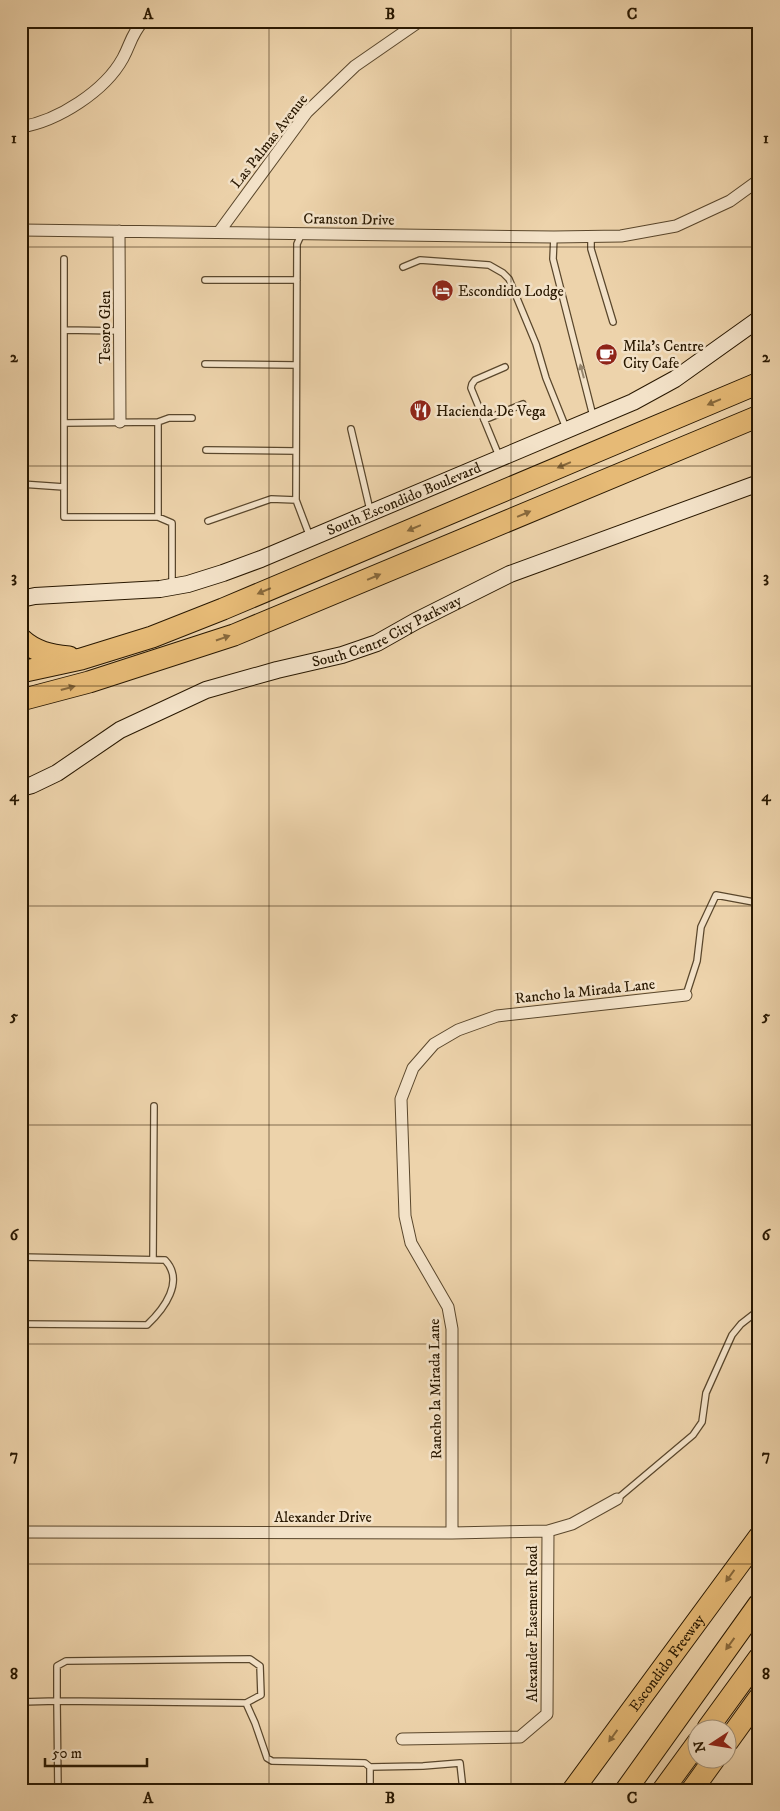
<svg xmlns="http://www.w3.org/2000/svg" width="780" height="1811" viewBox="0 0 780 1811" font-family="'IM FELL DW Pica',serif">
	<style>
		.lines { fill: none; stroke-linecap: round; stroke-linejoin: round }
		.lane-casing { stroke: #5a472c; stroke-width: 8 }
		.street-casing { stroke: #5a472c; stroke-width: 13 }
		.secondary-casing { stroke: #291801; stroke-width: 18 }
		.highway-casing { stroke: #291801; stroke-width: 23 }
		.lane { stroke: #f3e2c8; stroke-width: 5.5 }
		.street { stroke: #f3e2c8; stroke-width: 11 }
		.secondary { stroke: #f3e2c8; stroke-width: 16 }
		.highway { stroke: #e6ba76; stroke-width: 21 }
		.oneway { fill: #98876e }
		.oneway2 { fill: #88693c }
		.grid { fill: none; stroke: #291801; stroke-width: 1; stroke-opacity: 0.55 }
		.labels { text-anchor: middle; stroke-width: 5; stroke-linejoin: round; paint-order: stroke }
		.street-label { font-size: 15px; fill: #291801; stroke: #f3e2c8 }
		.poi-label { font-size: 15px; fill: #291801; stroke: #f3e2c8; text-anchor: start }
		.neatline { fill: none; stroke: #291801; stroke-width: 2 }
		.grid-label { font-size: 16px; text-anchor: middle; font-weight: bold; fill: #291801 }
	</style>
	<rect width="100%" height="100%" fill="#edd3ab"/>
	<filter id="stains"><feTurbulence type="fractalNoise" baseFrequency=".004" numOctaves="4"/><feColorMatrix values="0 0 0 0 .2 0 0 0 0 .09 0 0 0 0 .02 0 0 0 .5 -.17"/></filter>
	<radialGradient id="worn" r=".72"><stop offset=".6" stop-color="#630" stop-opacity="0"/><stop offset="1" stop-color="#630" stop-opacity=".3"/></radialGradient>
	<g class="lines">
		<defs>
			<path id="lane" d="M302,233l-5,11 -1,256 14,37
				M554,237l-1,22 40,157
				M591,238v11l22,73
				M64,259v164
				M403,267l17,-7 69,5 14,8 6,6 27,65 10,34 20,50
				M205,280h92
				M64,330l56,1
				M205,364l91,1
				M484,420l39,-16
				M158,422l11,-4h23
				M351,429l19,81
				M206,450l90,1
				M499,456l-28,-68 1,-4 3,-4 30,-13
				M21,484l43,3v-64l94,-1v95
				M64,487v30h94l14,6v62
				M208,521l63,-22 25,1
				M686,995l11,-34 4,-34 15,-32 43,8
				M21,1257l144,3c20,21 -1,49 -18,65l-126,-1
				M153,1259l1,-153
				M617,1499l76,-64 9,-13 4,-29 26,-58 9,-11 18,-14
				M250,1659l10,7 1,29 -15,8 -189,-2v-35l9,-5z
				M21,1702l36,-1 1,89
				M246,1703l9,20 12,35 5,3 93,2 5,4v23
				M370,1767l53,-1 37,-3 3,27"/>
			<path id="street" d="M21,127c37,-6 84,-36 102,-69 8,-15 8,-23 20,-37
				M21,230l533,7 67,-1 55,-10 54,-25 29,-21
				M119,231l1,191
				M219,232l88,-120 48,-46 65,-45
				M21,1532l431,1 96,-2 24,-7 45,-25
				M452,1533v-204l-4,-22 -37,-64 -6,-27 -4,-117 12,-31 21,-24 24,-14 39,-14 189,-21
				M402,1739l118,-2 27,-23 1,-183"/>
			<g id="secondary">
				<path id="s1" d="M21,599l14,-3 125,-7 28,-5 35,-11 38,-14 372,-157 42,-23 84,-60"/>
				<path id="s2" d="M21,788l11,-3 25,-12 63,-43 86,-40 71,-20 65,-15 35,-12 39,-22 94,-47 249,-91"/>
			</g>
			<g id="highway">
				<path d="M21,639c14,13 29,16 48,18"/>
				<path d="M21,672l60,-13 71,-22 71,-28 536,-226"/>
				<path d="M21,700l68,-18 145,-47 525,-219"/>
				<path d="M708,1728l51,-70"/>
				<path d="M728,1741l31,-43"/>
				<path id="s3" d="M573,1790l186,-253"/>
				<path d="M626,1790l133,-186"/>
				<path d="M663,1790l35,-48"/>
				<path d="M692,1790l23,-32"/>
			</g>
		</defs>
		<use href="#lane" class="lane-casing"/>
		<use href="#street" class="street-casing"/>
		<use href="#secondary" class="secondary-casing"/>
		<use href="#highway" class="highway-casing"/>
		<use href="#lane" class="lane"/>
		<use href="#street" class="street"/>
		<use href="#secondary" class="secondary"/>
		<use href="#highway" class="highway"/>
	</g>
	<defs><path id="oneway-solid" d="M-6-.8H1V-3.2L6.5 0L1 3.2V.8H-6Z" transform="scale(1.25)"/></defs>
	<use class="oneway" href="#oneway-solid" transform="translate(582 371) rotate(-105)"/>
	<g class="oneway2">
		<use href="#oneway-solid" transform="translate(714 402) rotate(157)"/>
		<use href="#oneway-solid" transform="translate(564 465) rotate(157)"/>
		<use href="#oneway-solid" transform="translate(524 514) rotate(-23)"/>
		<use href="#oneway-solid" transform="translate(414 528) rotate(157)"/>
		<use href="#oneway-solid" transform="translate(374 577) rotate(-23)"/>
		<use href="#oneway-solid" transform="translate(264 591) rotate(157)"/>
		<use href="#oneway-solid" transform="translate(223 638) rotate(-19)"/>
		<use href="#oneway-solid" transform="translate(68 688) rotate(-15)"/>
		<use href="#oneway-solid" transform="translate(730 1576) rotate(126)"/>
		<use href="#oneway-solid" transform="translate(730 1644) rotate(126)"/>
		<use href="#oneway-solid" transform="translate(613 1736) rotate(126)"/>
	</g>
	<path class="grid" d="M269,21v1769M511,21v1769M21,247h738M21,466h738M21,686h738M21,906h738M21,1125h738M21,1344h738M21,1564h738"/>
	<defs>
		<symbol id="hotel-disc" viewBox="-11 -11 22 22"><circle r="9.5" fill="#8f2418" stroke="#f3e2c8"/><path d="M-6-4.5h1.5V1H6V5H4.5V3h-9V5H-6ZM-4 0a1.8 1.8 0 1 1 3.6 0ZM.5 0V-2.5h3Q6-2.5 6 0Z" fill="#fff"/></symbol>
		<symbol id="cafe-disc" viewBox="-11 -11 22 22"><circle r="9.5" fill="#8f2418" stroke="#f3e2c8"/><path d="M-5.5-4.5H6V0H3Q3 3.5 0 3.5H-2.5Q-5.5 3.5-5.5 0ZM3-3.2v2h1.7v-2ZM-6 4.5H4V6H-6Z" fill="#fff"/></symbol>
		<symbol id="restaurant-disc" viewBox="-11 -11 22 22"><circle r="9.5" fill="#8f2418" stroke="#f3e2c8"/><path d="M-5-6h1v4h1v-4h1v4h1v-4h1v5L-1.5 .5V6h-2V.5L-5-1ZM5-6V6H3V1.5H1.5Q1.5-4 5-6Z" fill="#fff"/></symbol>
	</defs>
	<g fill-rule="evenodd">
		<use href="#hotel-disc" x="430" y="278" width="25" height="25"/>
		<use href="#cafe-disc" x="594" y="342" width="25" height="25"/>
		<use href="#restaurant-disc" x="408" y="398" width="25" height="25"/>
	</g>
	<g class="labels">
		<g class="street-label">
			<text transform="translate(269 141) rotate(-52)" y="5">Las Palmas Avenue</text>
			<text transform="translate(349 219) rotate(1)" y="5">Cranston Drive</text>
			<text transform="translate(105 327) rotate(-90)" y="5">Tesoro Glen</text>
			<text dy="5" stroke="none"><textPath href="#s1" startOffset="400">South Escondido Boulevard</textPath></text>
			<text dy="5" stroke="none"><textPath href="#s2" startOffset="401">South Centre City Parkway</textPath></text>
			<text transform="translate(585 991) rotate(-6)" y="5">Rancho la Mirada Lane</text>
			<text transform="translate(435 1389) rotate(-91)" y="5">Rancho la Mirada Lane</text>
			<text x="323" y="1522">Alexander Drive</text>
			<text transform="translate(532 1624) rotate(-90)" y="5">Alexander Easement Road</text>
			<text dy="5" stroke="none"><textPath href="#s3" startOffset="158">Escondido Freeway</textPath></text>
		</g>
		<g class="poi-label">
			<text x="458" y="296">Escondido Lodge</text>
			<text x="623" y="351">Mila's Centre<tspan x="623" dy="17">City Cafe</tspan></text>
			<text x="436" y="416">Hacienda De Vega</text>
		</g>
	</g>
	<rect width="780" height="1811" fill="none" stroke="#edd3ab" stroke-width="55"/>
	<g transform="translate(712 1744) rotate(258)"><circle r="24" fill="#f3e2c8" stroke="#a29178"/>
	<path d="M0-4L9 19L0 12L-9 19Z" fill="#8f2418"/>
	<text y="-8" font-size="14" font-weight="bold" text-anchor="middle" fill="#291801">N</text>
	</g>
	<path d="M45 1758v8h102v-8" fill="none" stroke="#291801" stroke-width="2.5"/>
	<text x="52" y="1758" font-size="15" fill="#291801" stroke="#f3e2c8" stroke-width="4" paint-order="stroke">50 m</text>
	<rect x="28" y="28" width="724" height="1756" class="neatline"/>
	<g class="grid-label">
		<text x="148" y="19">A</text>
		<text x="390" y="19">B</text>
		<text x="632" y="19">C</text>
		<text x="14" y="143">1</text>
		<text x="766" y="143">1</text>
		<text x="14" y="362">2</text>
		<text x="766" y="362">2</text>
		<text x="14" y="582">3</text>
		<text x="766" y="582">3</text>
		<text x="14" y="801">4</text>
		<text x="766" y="801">4</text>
		<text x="14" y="1021">5</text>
		<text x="766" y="1021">5</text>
		<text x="14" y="1240">6</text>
		<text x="766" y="1240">6</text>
		<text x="14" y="1460">7</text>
		<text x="766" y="1460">7</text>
		<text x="14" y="1679">8</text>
		<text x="766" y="1679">8</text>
		<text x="148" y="1803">A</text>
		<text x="390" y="1803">B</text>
		<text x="632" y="1803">C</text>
	</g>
	<rect width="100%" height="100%" filter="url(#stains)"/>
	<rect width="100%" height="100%" fill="url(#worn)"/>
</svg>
